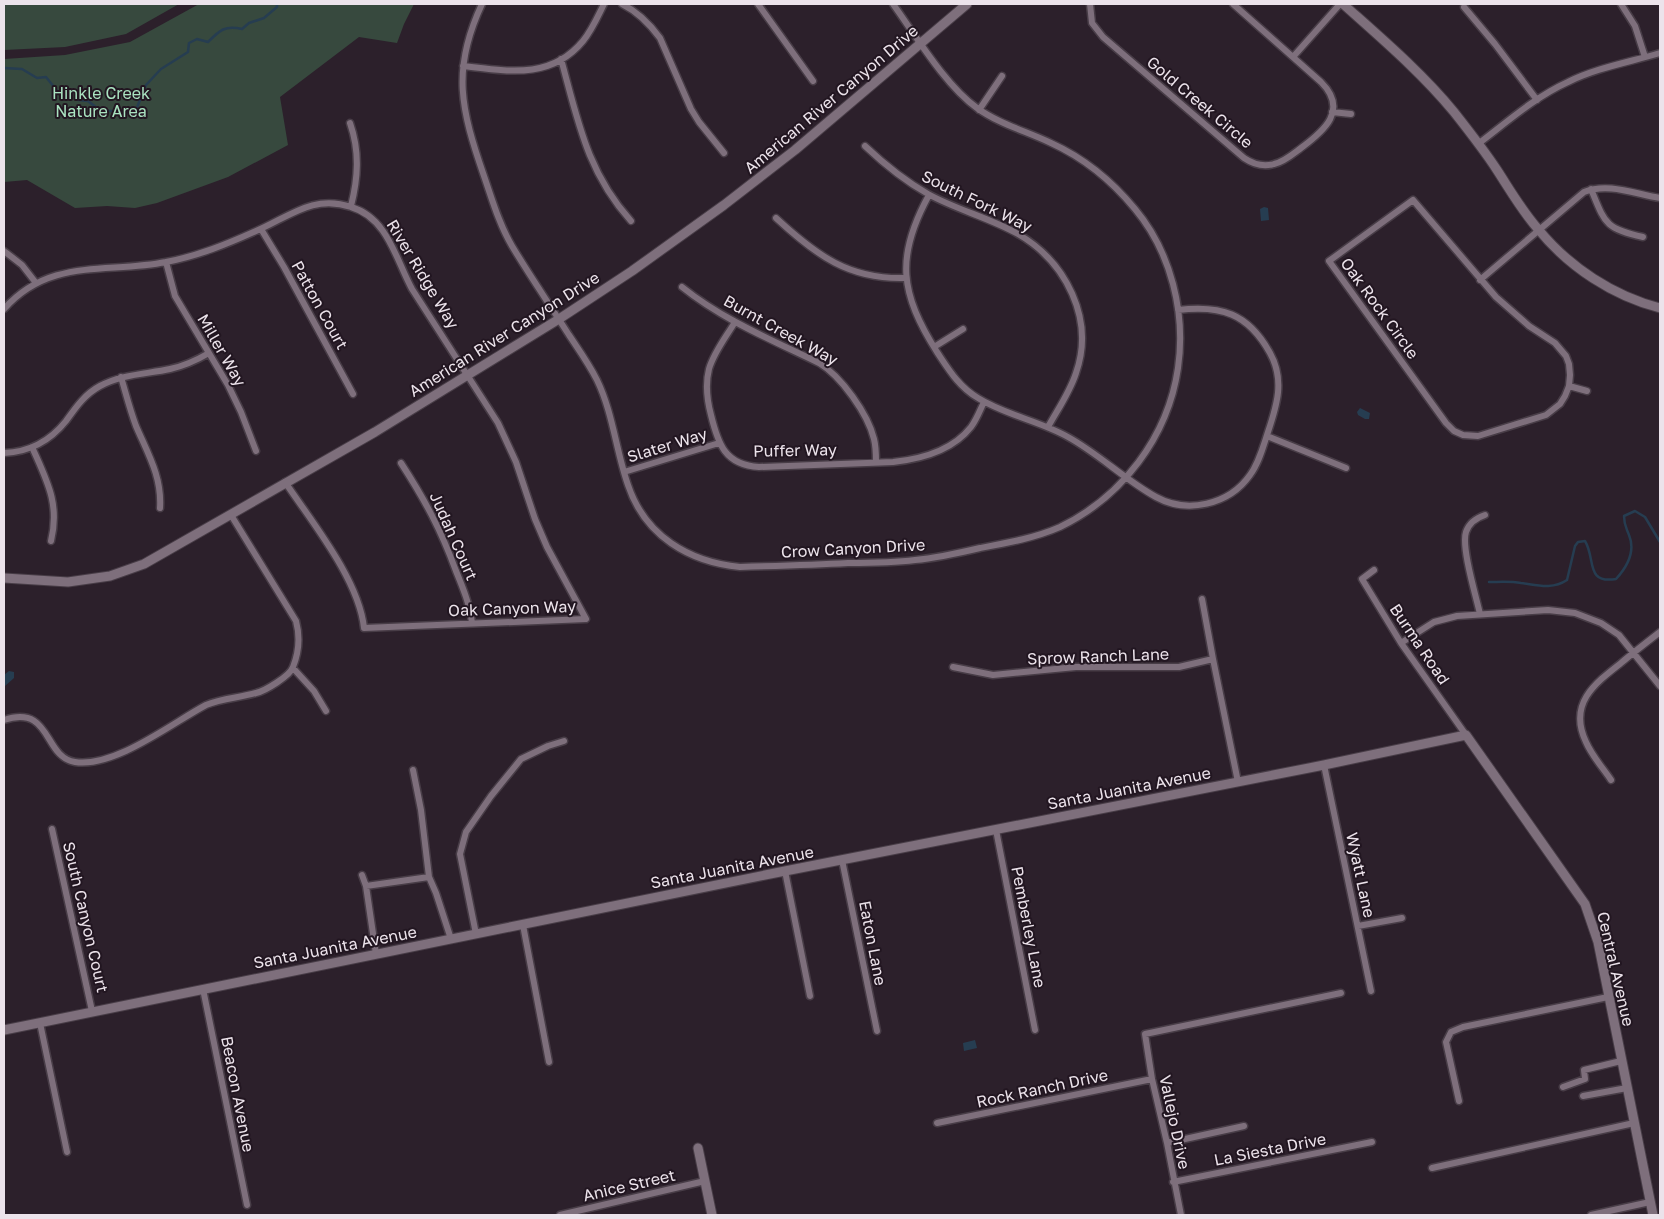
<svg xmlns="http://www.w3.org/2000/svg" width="1664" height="1219" viewBox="0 0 1664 1219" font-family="'Golos Text',sans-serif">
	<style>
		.green { fill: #37493e }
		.water { fill: #263d51 }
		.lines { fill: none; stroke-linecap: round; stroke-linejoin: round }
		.stream { stroke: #263d51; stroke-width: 2.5 }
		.street-casing { stroke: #483d47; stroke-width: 9 }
		.secondary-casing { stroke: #483d47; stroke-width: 11 }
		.street { stroke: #7e6f7c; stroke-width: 6 }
		.secondary { stroke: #7e6f7c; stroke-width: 9 }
		.labels { text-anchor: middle; stroke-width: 4; stroke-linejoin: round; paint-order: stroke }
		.park-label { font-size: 16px; fill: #aae3c1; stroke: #221621 }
		.street-label { font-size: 16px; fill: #ece3eb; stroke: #221621 }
	</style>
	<rect width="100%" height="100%" fill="#2c202b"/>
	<path class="green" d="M4,4h175l-53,30 -61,13 -61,3z
		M199,4h215l-10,20 -7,19 -38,-6 -79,60 8,48 -60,32 -71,26 -22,5 -28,-2 -32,2 -48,-28 -23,2v-123l61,-4 65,-13z"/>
	<path class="water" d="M1264,207l4,1 1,12 -8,1 -1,-12z
		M1360,408l10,5 -1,6h-4l-7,-4 -1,-3z
		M9,671l5,1v6l-9,8 -1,-11z
		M975,1040l2,8 -13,3 -1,-8z"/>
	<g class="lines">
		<path class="stream" d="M4,68l18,1 15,9 9,-1 12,15 16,-1 4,9 10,1 13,10h24l9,4 12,-30 15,-16 27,-17 1,-9 8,-4 11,3c12,-12 17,-17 34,-13l7,-6 15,-5 13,-11v-3
			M1489,582c10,0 21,-1 32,1 16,2 31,7 46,-3l8,-34 3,-4 7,-1c11,18 0,43 31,38 11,-12 20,-27 13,-44 -3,-8 -5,-10 -5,-19l11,-5 10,6 15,25"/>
		<defs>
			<path id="street" d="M482,4c-31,66 -21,105 2,172 8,23 15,48 28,70 18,30 38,59 57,89 10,15 20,29 28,45 16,33 19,71 31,105 17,51 61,77 112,82 36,-1 72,-2 108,-4 22,0 44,0 67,-3 22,-2 44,-7 65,-12 27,-5 55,-10 80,-21 62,-30 108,-90 118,-159 8,-55 -7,-116 -43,-159 -23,-28 -51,-51 -84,-66 -25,-12 -52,-19 -74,-35 -32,-23 -61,-72 -84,-104
				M622,4c16,8 27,19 38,34l31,71 8,13 25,31
				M758,4l55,77
				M1090,4l2,19 11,14 141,121c9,6 20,9 30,6 10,-2 19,-10 27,-16 23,-17 48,-38 20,-66l-88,-78
				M1621,4l14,22 10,31
				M1464,7l31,37 42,56
				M1293,57l47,-53
				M561,59c17,62 26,113 70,162
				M463,66c44,5 88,14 120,-25 9,-11 15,-25 21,-37
				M979,110l23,-34
				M1332,112l19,2
				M350,123c10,29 8,55 1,83
				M1478,144c29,-22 57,-47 90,-62 28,-14 62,-20 92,-29
				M865,146c19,18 40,35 63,48 29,16 62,24 90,40 48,28 77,85 58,139 -6,19 -18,36 -28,54
				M1591,189c14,34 14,40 52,48
				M929,195c-34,62 -29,98 8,157 12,18 22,35 41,46 27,17 62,23 90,39 31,17 57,43 88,60 31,17 73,8 94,-22 9,-12 13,-28 18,-43 9,-27 17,-52 2,-79 -22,-40 -49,-48 -92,-43
				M1413,200l83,97 33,29 26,17 11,13 3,8 1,11 -1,11 -4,10 -5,8 -14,11 -68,21 -15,-1 -9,-4 -8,-8 -117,-162z
				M776,218c40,37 73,62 130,60
				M261,229l23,38 69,127
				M4,251l18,14 14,18
				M166,262l9,34 53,89 13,27 15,39
				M1480,280l104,-88c24,-10 51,2 76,6
				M682,287c41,33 90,53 137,76 22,13 49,51 55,76 2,8 2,16 2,23
				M4,309c46,-52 103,-35 162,-47 32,-6 61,-18 90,-31 33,-14 57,-37 95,-24 37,11 45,53 61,82l86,134 18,39 19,57 12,28 39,72 -222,9c-5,-48 -52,-106 -79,-146
				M735,322c-9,15 -21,30 -26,47 -4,16 -2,31 2,46 7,29 14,50 48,52l134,-5c29,-3 60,-12 78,-35 6,-8 9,-17 13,-25
				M934,347l29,-18
				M121,377c5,17 9,33 15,49 12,28 26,51 24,82
				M1569,386l18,5
				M1267,436l79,32
				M32,447c15,34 28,57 19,94
				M4,453c25,-1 46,-12 62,-32 10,-14 19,-27 34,-35 22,-12 47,-12 70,-17 14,-3 27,-9 39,-16
				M401,463c24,37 40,67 55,108 7,17 14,34 16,52
				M624,472l95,-29
				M1374,570l-12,9 39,64 65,92
				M1202,599l11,60 25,123
				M1480,614c-4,-18 -19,-67 -14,-82 3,-9 10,-14 19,-17
				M1401,643l33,-21 23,-6 91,-6 27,3 26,10 18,12 41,51
				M953,667l40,8 83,-8h103l34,-8
				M293,668l21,23 12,20
				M4,720c48,-16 39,37 71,42 40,6 97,-39 131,-57 16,-7 33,-7 50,-12 9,-2 34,-17 37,-26 6,-15 7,-31 3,-46l-65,-106
				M1324,765l47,226
				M413,770l8,40 8,67 7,16 15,46
				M1611,780c-8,-12 -19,-24 -25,-38 -18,-38 8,-58 35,-79 13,-11 26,-21 39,-31
				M52,829l40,182
				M996,830l39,200
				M842,860l35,171
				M785,871l25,125
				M362,875l4,11 10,68
				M366,886l63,-9
				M523,925l26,137
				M1358,926l44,-8
				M476,934l-16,-80 6,-22 25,-36 30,-37 27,-13 16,-5
				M203,989l44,216
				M40,1023l27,129
				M1563,1087l22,-8 -1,-9 37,-9
				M1583,1096l44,-8
				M1459,1101l-13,-59 5,-10 12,-5 145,-30
				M937,1123l215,-44
				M1167,1143l77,-17
				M1432,1168l202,-45
				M1173,1182l199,-40
				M560,1215l145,-34
				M1181,1215l-14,-72 -15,-64 -7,-45 196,-41
				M1591,1215l59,-13"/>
			<path id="secondary" d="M1343,4c38,34 78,68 111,108 15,19 30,38 43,58 13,20 25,41 41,59 31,38 75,67 122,79
				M4,578l64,4 42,-6 34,-12 231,-132 184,-113 73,-48 92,-66 71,-55 172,-146
				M4,1030l781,-159 539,-106 142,-30 119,169 13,38 55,273
				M698,1148l14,67"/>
		</defs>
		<use href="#street" class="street-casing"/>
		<use href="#secondary" class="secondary-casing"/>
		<use href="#street" class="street"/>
		<use href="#secondary" class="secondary"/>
	</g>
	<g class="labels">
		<g class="park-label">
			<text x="101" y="99">Hinkle Creek<tspan x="101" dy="18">Nature Area</tspan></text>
		</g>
		<g class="street-label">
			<text transform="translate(831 99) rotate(-40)" y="6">American River Canyon Drive</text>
			<text transform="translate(1200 102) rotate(40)" y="6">Gold Creek Circle</text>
			<text transform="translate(977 201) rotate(26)" y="6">South Fork Way</text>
			<text transform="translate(423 274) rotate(59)" y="6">River Ridge Way</text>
			<text transform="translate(320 305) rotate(61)" y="6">Patton Court</text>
			<text transform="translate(1380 308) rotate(54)" y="6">Oak Rock Circle</text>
			<text transform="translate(781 330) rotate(29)" y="6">Burnt Creek Way</text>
			<text transform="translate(504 334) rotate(-32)" y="6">American River Canyon Drive</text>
			<text transform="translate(222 350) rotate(60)" y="6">Miller Way</text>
			<text transform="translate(667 445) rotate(-17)" y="6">Slater Way</text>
			<text transform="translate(795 450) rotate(-1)" y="6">Puffer Way</text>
			<text transform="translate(454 536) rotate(66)" y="6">Judah Court</text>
			<text transform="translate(853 548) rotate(-3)" y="6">Crow Canyon Drive</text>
			<text transform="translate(512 608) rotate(-2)" y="6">Oak Canyon Way</text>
			<text transform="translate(1420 644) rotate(56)" y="6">Burma Road</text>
			<text transform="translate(1098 656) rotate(-2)" y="6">Sprow Ranch Lane</text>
			<text transform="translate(1129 788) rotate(-11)" y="6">Santa Juanita Avenue</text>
			<text transform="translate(732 867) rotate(-11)" y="6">Santa Juanita Avenue</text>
			<text transform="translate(1361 875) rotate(78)" y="6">Wyatt Lane</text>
			<text transform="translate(86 917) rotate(77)" y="6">South Canyon Court</text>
			<text transform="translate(1029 927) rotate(79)" y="6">Pemberley Lane</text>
			<text transform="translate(873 943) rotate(79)" y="6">Eaton Lane</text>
			<text transform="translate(335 947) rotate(-11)" y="6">Santa Juanita Avenue</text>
			<text transform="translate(1616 969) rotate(77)" y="6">Central Avenue</text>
			<text transform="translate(1042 1088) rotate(-12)" y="6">Rock Ranch Drive</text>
			<text transform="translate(238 1094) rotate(79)" y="6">Beacon Avenue</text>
			<text transform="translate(1175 1122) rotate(78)" y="6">Vallejo Drive</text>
			<text transform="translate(1270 1149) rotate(-11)" y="6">La Siesta Drive</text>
			<text transform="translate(629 1185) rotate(-13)" y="6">Anice Street</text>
		</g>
	</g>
	<rect width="1664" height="1219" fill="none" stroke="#ece3eb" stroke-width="10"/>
</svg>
